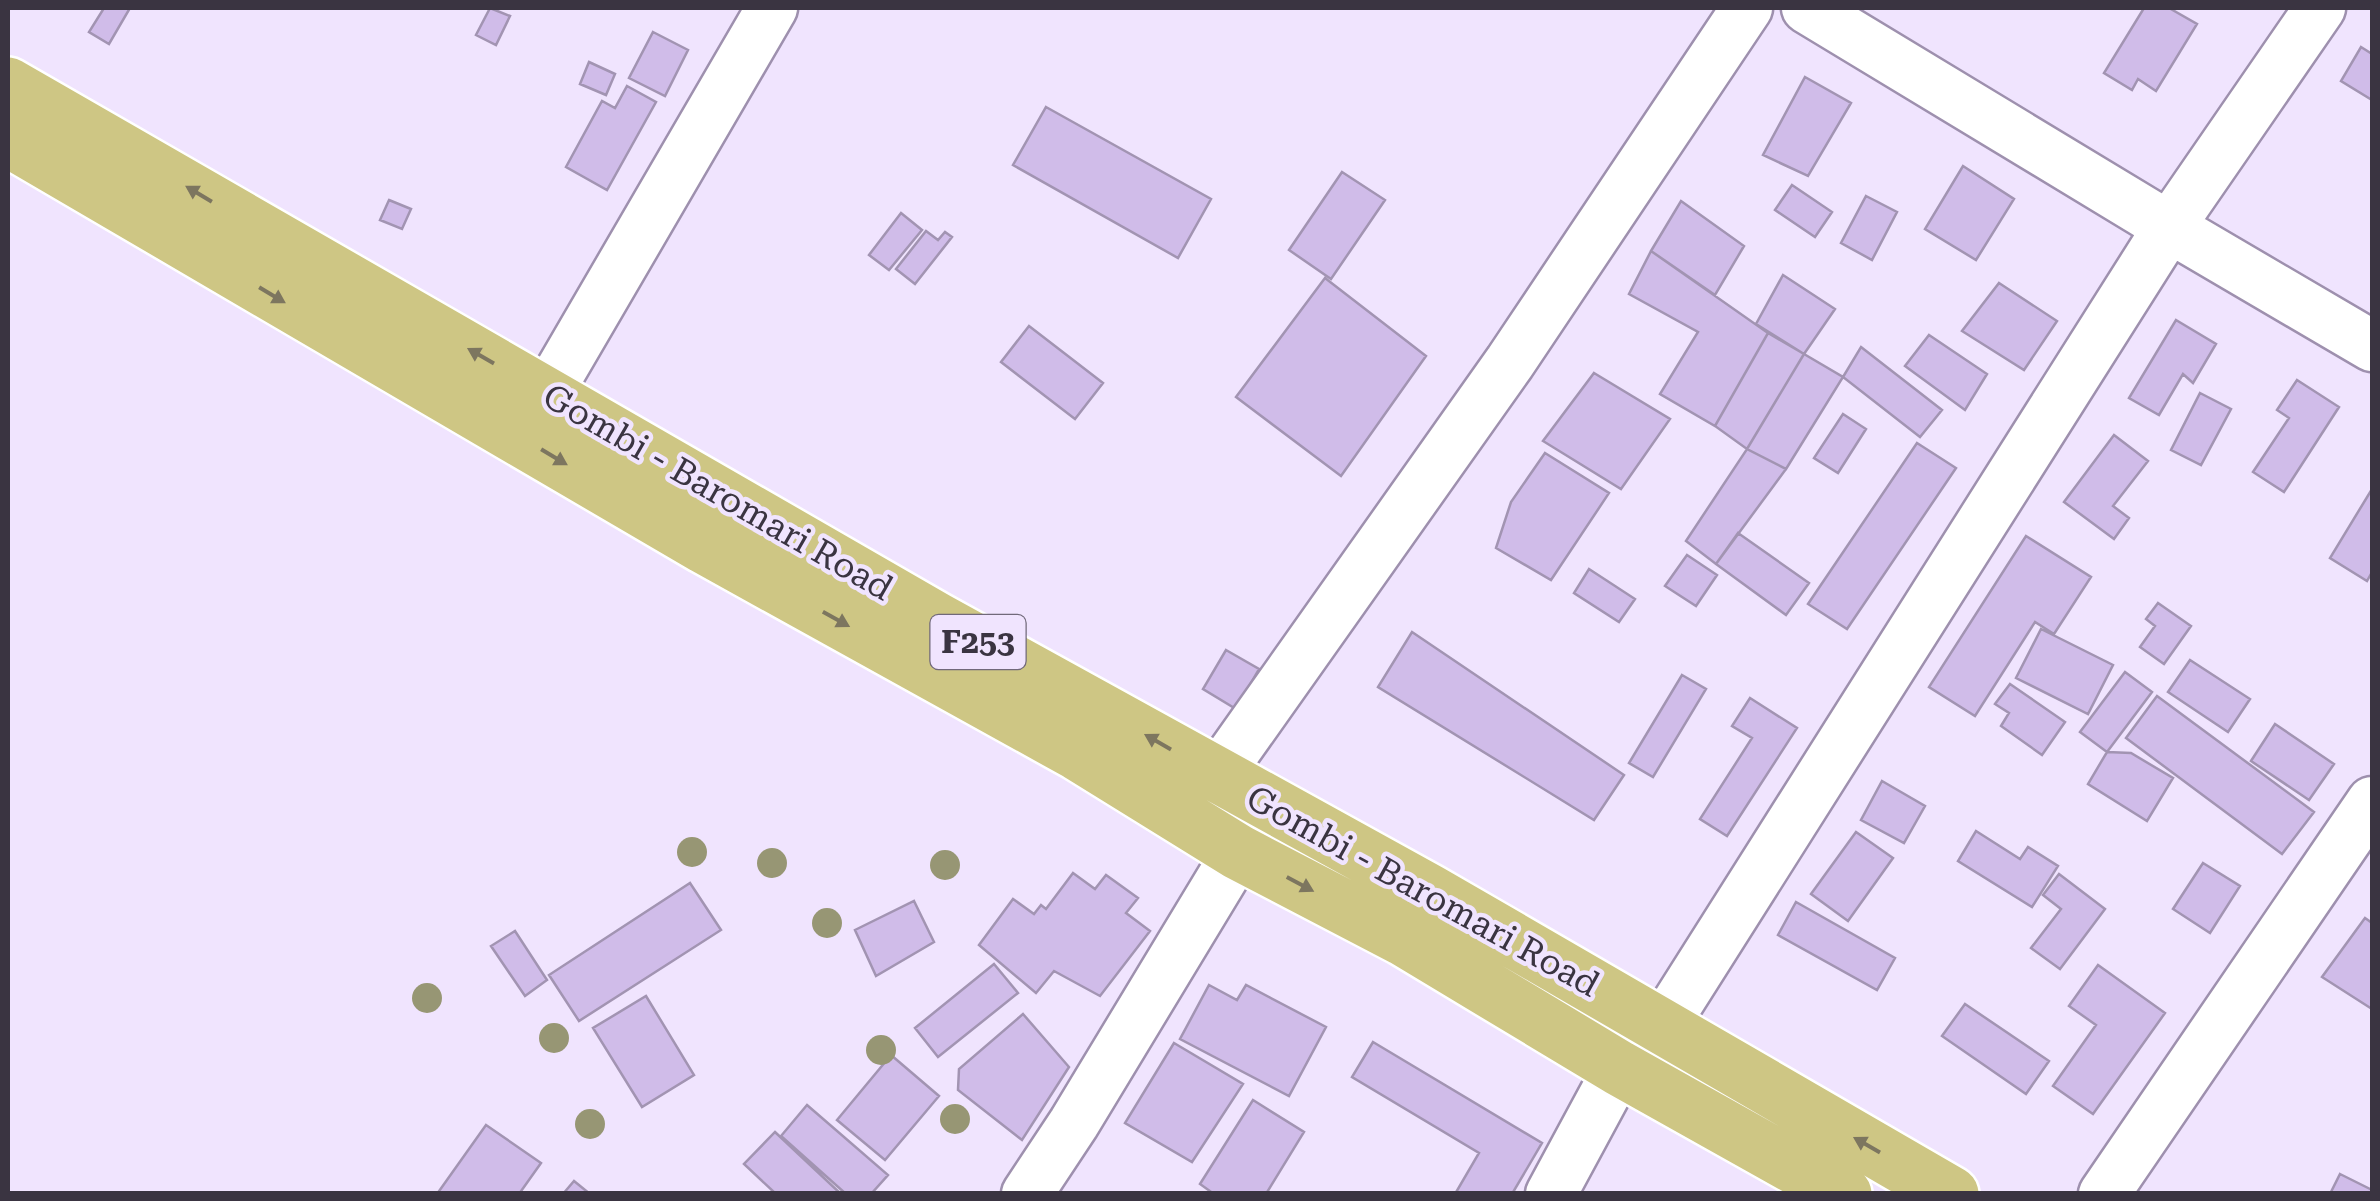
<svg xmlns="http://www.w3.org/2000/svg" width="2380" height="1201" viewBox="0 0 2380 1201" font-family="'Roboto Serif',serif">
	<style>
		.building { fill: #d0bce9; stroke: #a294b2; stroke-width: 2.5 }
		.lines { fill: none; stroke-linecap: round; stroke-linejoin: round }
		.minor-casing { stroke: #9e90ae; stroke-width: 55 }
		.major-casing { stroke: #fff; stroke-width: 60 }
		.minor { stroke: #fff; stroke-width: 50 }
		.major { stroke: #cec684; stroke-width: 55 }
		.tree { fill: #979674 }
		.oneway { fill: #7d765f }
		.labels { text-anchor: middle; stroke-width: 9; stroke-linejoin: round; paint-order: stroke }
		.shield { fill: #f0e4fe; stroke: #71697a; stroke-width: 2.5 }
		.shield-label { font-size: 32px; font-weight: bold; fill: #3a3441 }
		.street-label { font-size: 35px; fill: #3a3441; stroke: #f0e4fe }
	</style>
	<rect width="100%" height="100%" fill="#f0e4fe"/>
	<path class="building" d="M104,8h26l-21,36 -20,-12z
		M490,8l20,8 -14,29 -20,-10z
		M2144,8h25l28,16 -41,67 -18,-12 -6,11 -28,-17z
		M653,32l35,18 -23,46 -36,-18z
		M2361,47l11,7v46l-31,-19z
		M589,62l26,12 -9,21 -26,-11z
		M1805,77l46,26 -43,73 -45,-21z
		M627,86l29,16 -49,88 -41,-23 36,-66 13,7z
		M1046,107l165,92 -33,59 -165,-93z
		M1963,166l51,33 -38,61 -51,-31z
		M1342,172l43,28 -54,79 -42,-29z
		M1792,185l40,27 -17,25 -40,-27z
		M1866,196l31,16 -25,48 -31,-17z
		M389,200l22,9 -9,20 -22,-9z
		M1681,201l63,45 -29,49 -64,-44z
		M901,213l21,17 -33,40 -20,-15z
		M926,231l12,9 7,-8 7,5 -37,47 -19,-15z
		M1651,251l117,82 -53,93 -55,-32 38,-62 -69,-38z
		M1783,275l52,34 -31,45 -48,-30z
		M1325,278l101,78 -85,120 -105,-79z
		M1999,283l58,38 -33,49 -62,-39z
		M2176,320l40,24 -23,39 -10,-9 -24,41 -30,-17z
		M1029,326l74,57 -28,36 -74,-57z
		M1768,333l36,21 -57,95 -32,-23z
		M1929,335l58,39 -22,36 -60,-44z
		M1861,347l81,63 -22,27 -77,-60z
		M1804,354l39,23 -57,92 -39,-20z
		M1594,373l76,46 -49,70 -78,-48z
		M2297,380l42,27 -55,85 -31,-20 36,-54 -12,-8z
		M2200,393l31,16 -30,56 -30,-15z
		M1843,414l23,15 -28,44 -24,-15z
		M2114,435l34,26 -35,45 16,12 -15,21 -50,-37z
		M1917,443l39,25 -109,161 -39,-25z
		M1747,449l39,20 -70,95 -30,-23z
		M1545,453l64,40 -58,87 -55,-32 15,-46z
		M2372,489v83l-5,9 -37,-23z
		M1738,533l71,50 -23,32 -70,-51z
		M2026,536l65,41 -37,57 -19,-12 -60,94 -46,-29z
		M1687,555l30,20 -21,31 -31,-20z
		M1589,569l46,30 -16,23 -45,-29z
		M2158,603l33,23 -27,38 -24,-17 15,-21 -9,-7z
		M2041,629l72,36 -25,49 -72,-36z
		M1412,632l212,143 -30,45 -216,-133z
		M1226,650l33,19 -23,40 -33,-20z
		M2190,660l60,39 -22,33 -60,-40z
		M2125,672l27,20 -45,60 -27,-20z
		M1682,675l24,14 -53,88 -24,-14z
		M2010,684l55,38 -23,33 -41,-29 8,-13 -14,-9z
		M2157,696l157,116 -32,42 -156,-116z
		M1750,698l47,30 -70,108 -27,-17 52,-81 -20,-12z
		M2275,724l59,40 -25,36 -58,-39z
		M2107,752l24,1 42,25 -26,43 -59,-37z
		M1882,781l43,25 -21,37 -43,-23z
		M1976,831l44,28 8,-12 30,19 -26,41 -74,-46z
		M1856,832l37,26 -45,63 -37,-27z
		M2203,863l37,23 -30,47 -37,-24z
		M1073,873l22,16 11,-14 32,23 -12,15 24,18 -50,65 -46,-25 -18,22 -57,-48 34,-46 21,15 7,-9 5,4z
		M2059,874l46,35 -45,60 -29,-21 30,-39 -18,-14z
		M690,883l31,47 -142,91 -30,-46z
		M914,901l20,41 -58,34 -21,-46z
		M1796,902l99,56 -18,32 -99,-55z
		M2365,918l7,5v86l-50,-32z
		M515,931l32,49 -22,16 -34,-50z
		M994,964l24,29 -80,64 -23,-29z
		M2098,965l67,48 -72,101 -40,-28 43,-61 -27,-19z
		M1209,985l28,15 9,-15 80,42 -37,69 -109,-57z
		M646,996l48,79 -52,32 -49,-79z
		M1965,1004l84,57 -23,33 -84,-58z
		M1023,1014l46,53 -47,73 -64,-50 1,-21z
		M1373,1042l169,101 -30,51h-57l24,-41 -127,-76z
		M1174,1043l69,41 -51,78 -67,-39z
		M891,1055l48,41 -54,64 -48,-40z
		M1253,1100l51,32 -38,62h-52l-14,-10z
		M807,1105l81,70 -17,19h-25l-65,-58z
		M486,1125l55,38 -22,31h-82z
		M775,1132l66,62h-65l-32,-30z
		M2340,1174l32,16v4h-42z
		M574,1181l16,13h-27z"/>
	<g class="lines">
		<defs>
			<path id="minor" d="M1807,8l362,219 203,119
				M547,394l225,-386
				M1217,776l293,-414 237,-354
				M1663,1026l506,-799 151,-219
				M1027,1194l47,-71 164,-271
				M1551,1194l68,-126
				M2104,1194l268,-392"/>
			<path id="major" d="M8,85l929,535 493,272 521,302
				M8,139l696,407 374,207 160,99 165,86 216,130 225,126"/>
		</defs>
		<use href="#minor" class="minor-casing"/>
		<use href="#major" class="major-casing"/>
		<use href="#minor" class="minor"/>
		<use href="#major" class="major"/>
	</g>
	<g class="tree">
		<circle cx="692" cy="852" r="15"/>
		<circle cx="772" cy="863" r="15"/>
		<circle cx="945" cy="865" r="15"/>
		<circle cx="827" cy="923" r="15"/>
		<circle cx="427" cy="998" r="15"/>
		<circle cx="554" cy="1038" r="15"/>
		<circle cx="881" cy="1050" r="15"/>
		<circle cx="955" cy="1119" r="15"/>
		<circle cx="590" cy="1124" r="15"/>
	</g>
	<defs><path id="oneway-solid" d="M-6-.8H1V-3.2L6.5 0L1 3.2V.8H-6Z" transform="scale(2.5)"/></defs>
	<g class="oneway">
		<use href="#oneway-solid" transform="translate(199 194) rotate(-149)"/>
		<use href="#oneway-solid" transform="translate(272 295) rotate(31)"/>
		<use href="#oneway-solid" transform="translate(481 356) rotate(-150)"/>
		<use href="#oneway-solid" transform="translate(554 457) rotate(31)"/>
		<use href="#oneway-solid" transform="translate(836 619) rotate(29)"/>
		<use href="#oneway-solid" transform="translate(1158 742) rotate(-150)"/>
		<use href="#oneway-solid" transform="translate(1300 884) rotate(28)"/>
		<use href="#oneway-solid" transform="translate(1867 1145) rotate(-150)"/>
	</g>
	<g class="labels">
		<rect class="shield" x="930.5" y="615" width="95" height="54" rx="8"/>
		<g class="shield-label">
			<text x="978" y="653">F253</text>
		</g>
		<g class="street-label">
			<text transform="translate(718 492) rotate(30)" y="12">Gombi - Baromari Road</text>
			<text transform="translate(1423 891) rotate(29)" y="12">Gombi - Baromari Road</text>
		</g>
	</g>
	<rect width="2380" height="1201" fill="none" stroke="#3a3441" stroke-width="20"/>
</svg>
